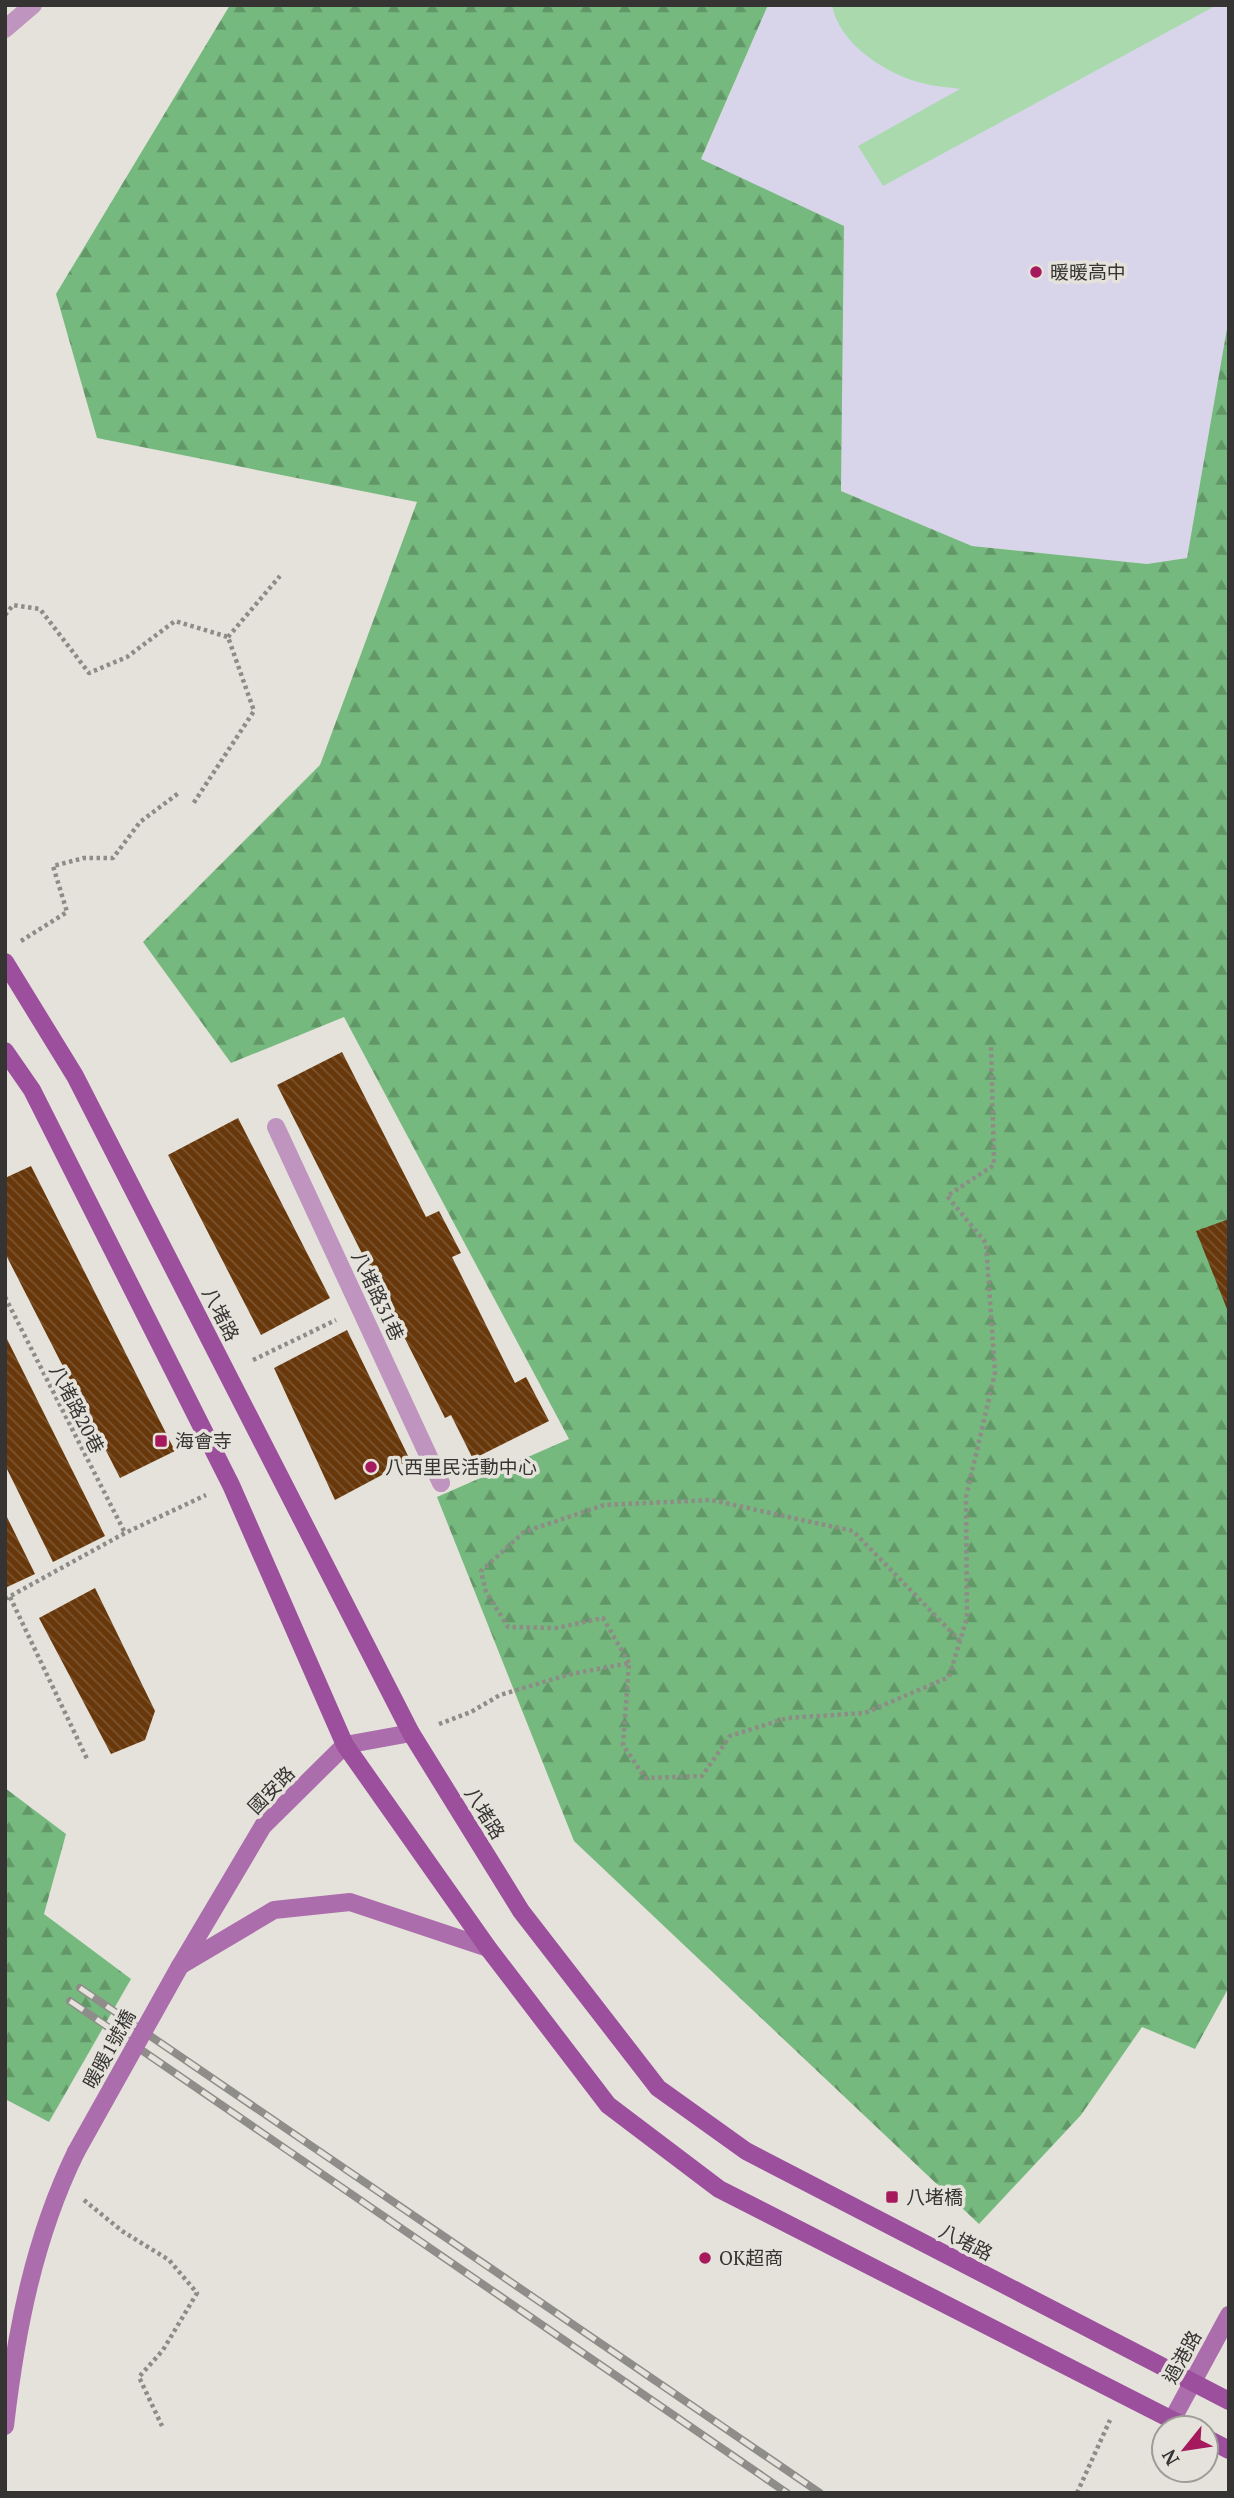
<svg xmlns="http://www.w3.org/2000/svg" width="1234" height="2498" viewBox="0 0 1234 2498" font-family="'PT Serif','Noto Sans TC',serif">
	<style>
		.education { fill: #d8d5eb }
		.green { fill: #aad9ae }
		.forest { fill: url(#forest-firs) }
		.building { fill: url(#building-back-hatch) }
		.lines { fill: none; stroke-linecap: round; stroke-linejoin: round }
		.path { stroke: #8d8c87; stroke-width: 4.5; stroke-dasharray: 3.5 3.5; stroke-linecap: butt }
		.lane { stroke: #bf94be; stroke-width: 18 }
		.secondary { stroke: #ab6dab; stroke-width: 18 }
		.primary { stroke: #9c4f9c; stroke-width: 18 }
		.rail-casing { stroke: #8f8d89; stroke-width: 8 }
		.rail { stroke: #e4e2db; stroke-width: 5; stroke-dasharray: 16; stroke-linecap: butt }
		.secondary-bridge { stroke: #ab6dab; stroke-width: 18 }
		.poi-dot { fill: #a6195c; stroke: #e4e2db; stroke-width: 2.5 }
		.labels { text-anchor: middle; stroke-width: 7; stroke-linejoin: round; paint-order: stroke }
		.poi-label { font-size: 19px; fill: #353432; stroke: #e4e2db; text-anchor: start }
		.street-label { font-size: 19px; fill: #353432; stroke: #e4e2db }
	</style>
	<defs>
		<pattern id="forest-firs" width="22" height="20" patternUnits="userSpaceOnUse" patternTransform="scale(1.75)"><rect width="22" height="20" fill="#76b97e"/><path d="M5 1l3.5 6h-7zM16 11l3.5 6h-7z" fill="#629768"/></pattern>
		<pattern id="building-back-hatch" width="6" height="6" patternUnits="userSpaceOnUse" patternTransform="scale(1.75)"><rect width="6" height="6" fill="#68380b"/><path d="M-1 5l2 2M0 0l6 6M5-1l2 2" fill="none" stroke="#7a5430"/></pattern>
	</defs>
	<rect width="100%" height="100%" fill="#e4e2db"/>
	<path class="education" d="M768,5h461v312l-42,241 -40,6 -175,-18 -131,-55 3,-265 -143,-66z"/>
	<path class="green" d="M832,5h385l-334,181 -25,-40 102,-57c-11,-2 -23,-2 -34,-5 -37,-8 -87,-39 -94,-79z"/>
	<path class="forest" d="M230,5h538l-67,154 143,67 -3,265 131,55 175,18 40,-6 42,-241v1670l-34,62 -53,-22 -61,88 -102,109 -405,-383 -137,-344 132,-58 -225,-422 -113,46 -88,-121 177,-177 97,-263 -320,-64 -41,-144z
		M5,1788l61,46 -22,80 87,65 -82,143 -44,-23z"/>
	<path class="building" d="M342,1052l84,165 13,-6 22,42 -9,4 63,126 11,-6 23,44 -76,38 -22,-44 -6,3 -168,-333z
		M238,1118l92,180 -69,37 -93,-180z
		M31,1166l144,285 -55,27 -115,-225v-75z
		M1229,1219v95l-33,-83z
		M347,1330l63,130 -75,40 -61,-132z
		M5,1335l100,201 -52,26 -48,-97z
		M5,1513l30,61 -30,14z
		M95,1588l60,123 -10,29 -34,14 -72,-136z"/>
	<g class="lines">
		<path class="path" d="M5,615l8,-10 27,4 49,64 38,-16 48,-36 53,16 26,74 -61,93
			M228,637l52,-61
			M21,941l46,-29 -14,-46 31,-8h29l27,-36 40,-30
			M5,1297l120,236
			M253,1360l83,-40
			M10,1597l78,164
			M5,1599l120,-66 81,-38
			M629,1663l-26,-45 -47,10 -48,-1 -22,-35 -5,-21 43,-39 80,-27 107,-5 142,31 107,110
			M439,1724l32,-12 29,-17 67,-20 62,-12 -6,82 22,33 57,-2 28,-40 57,-18 78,-5 84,-36 18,-59 -1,-121 29,-124 -9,-130 -39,-47 47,-31 -3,-121
			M84,2200l38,31 47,29 28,33 -34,57 -24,27 23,49
			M1077,2493l33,-73"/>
		<path class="lane" d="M5,29l28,-24
			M276,1127l165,356"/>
		<path class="secondary" d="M183,1964l91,-54 76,-8 138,46
			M180,1966l83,-140 82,-81 66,-12
			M1172,2420l57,-105
			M5,2426c11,-95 29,-188 71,-274"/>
		<path class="primary" d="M5,962l70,114 336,657 110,178 137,177 88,63 483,250
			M5,1051l27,39 199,395 114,260 143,203 120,157 111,84 469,239
			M1206,2438l23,12"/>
		<defs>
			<path id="rail" d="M80,1988l740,505
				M70,2001l717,492"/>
		</defs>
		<use href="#rail" class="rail-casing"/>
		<use href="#rail" class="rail"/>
		<path class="secondary-bridge" d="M76,2152l104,-186"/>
	</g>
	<g class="poi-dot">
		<circle cx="1036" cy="272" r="7"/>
		<rect x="154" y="1434" width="14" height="14" rx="3.5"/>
		<circle cx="371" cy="1467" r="7"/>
		<rect x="885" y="2190" width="14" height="14" rx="3.5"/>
		<circle cx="705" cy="2258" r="7"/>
	</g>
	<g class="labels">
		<g class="poi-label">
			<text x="1050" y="279">暖暖高中</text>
			<text x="175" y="1448">海會寺</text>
			<text x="385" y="1474">八西里民活動中心</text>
			<text x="906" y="2204">八堵橋</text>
			<text x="719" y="2265">OK超商</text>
		</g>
		<g class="street-label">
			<text transform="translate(378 1296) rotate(65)" y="7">八堵路31巷</text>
			<text transform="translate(221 1314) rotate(63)" y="7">八堵路</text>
			<text transform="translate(77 1409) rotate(63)" y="7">八堵路20巷</text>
			<text transform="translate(271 1790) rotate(-46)" y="7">國安路</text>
			<text transform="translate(485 1813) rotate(58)" y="7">八堵路</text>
			<text transform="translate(109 2049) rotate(-61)" y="7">暖暖1號橋</text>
			<text transform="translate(966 2242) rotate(27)" y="7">八堵路</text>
			<text transform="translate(1182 2357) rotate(-61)" y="7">過港路</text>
		</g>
	</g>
	<rect width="1234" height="2498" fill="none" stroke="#353432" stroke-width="14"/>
	<g transform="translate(1185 2449) rotate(240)"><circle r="33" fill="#e4e2db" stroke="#9e9c97" stroke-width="2"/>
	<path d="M0-5L12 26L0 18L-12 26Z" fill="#a6195c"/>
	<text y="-10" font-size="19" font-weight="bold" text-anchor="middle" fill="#353432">N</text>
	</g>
</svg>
